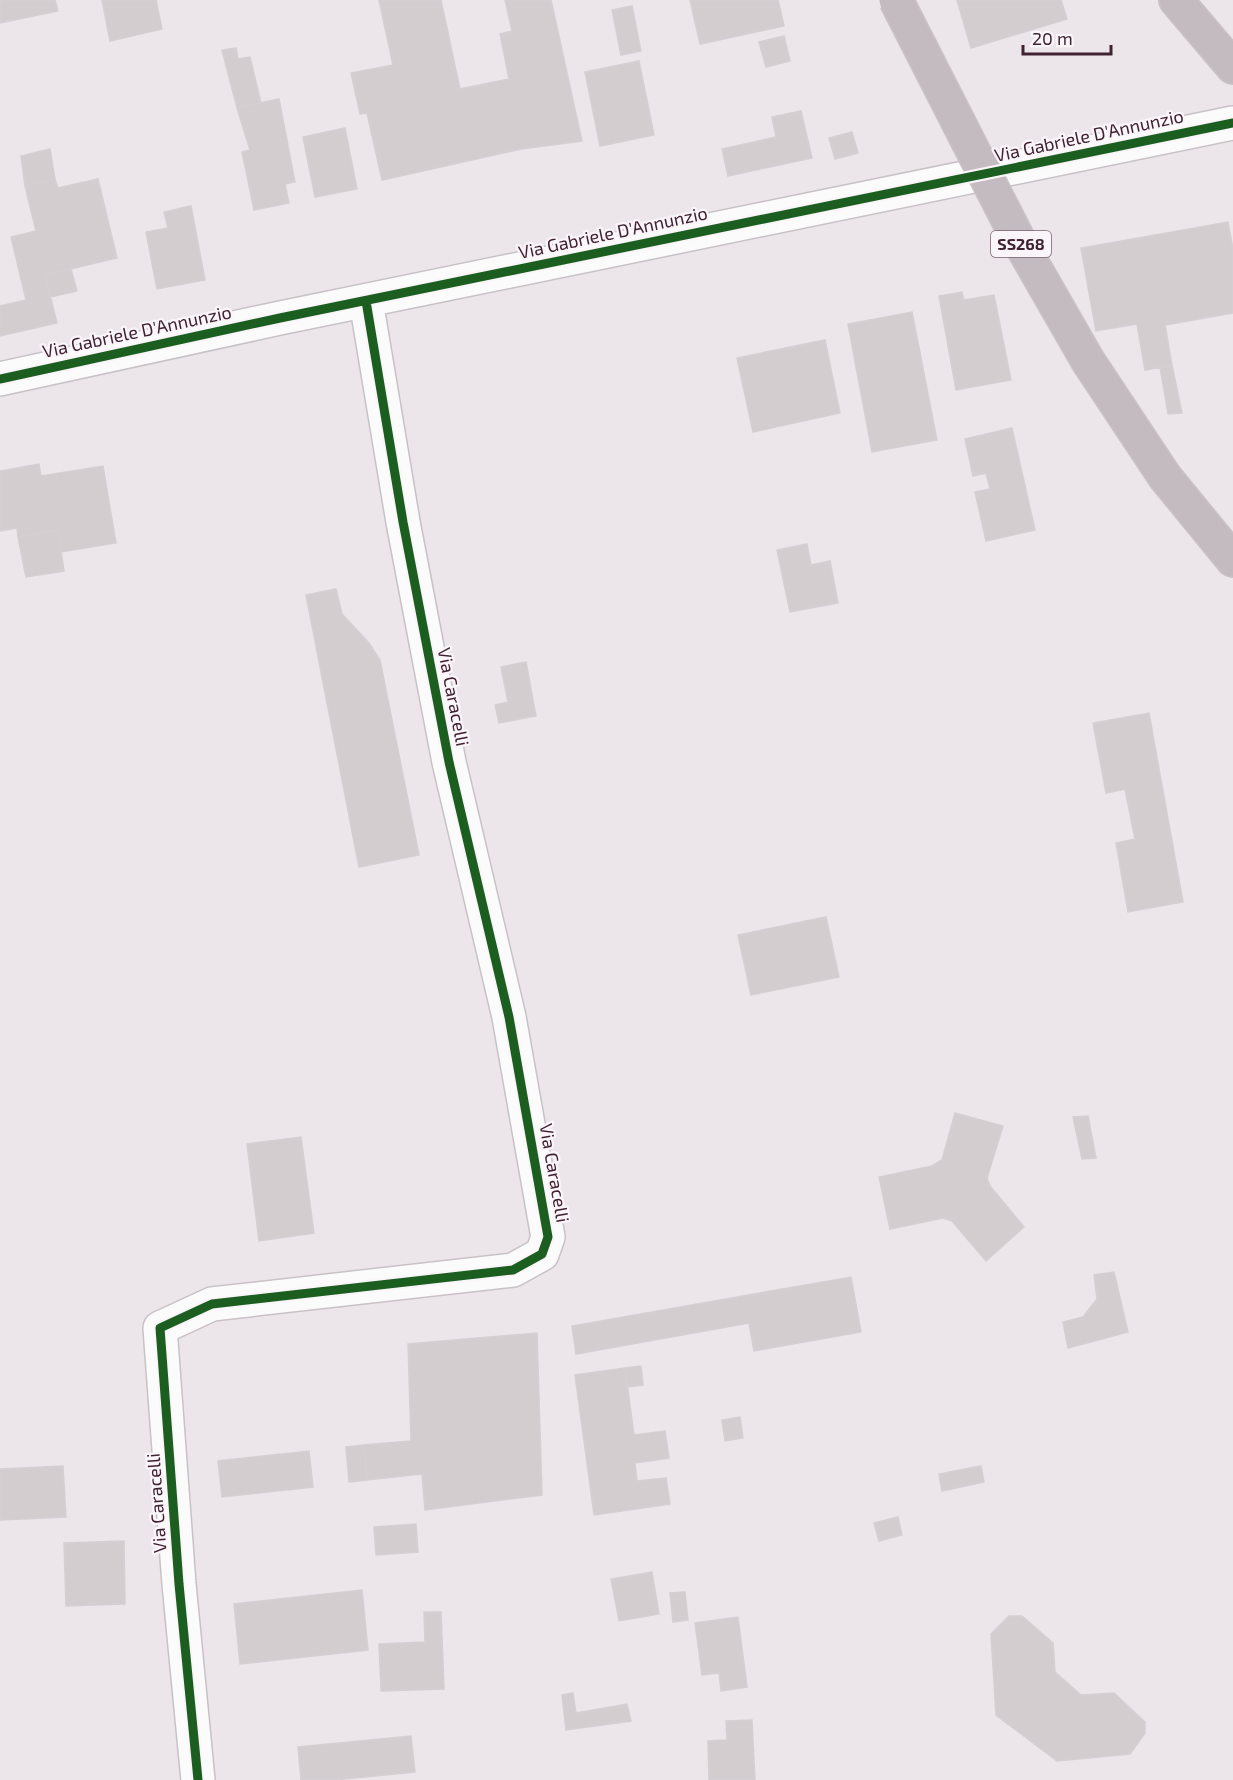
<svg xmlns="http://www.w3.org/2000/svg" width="1233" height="1780" viewBox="0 0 1233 1780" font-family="'Exo 2',sans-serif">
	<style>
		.building { fill: #d3cdd0; stroke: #d5cfd3; stroke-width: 1.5 }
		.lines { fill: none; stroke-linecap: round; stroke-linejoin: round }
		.street-casing { stroke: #c8c1c6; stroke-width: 36 }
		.highway-casing { stroke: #cac2c7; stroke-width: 36 }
		.street { stroke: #fcfbfc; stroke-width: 33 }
		.highway { stroke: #c4bbc0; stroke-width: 33 }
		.highway-bridge-casing { stroke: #cac2c7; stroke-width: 36; stroke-linecap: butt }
		.highway-bridge { stroke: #c4bbc0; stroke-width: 33 }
		.cycleway-casing { stroke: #faf5f9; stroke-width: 13 }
		.cycleway { stroke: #1b5e20; stroke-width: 9 }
		.labels { text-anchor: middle; stroke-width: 4.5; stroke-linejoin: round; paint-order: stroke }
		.shield { fill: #faf5f9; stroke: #78626e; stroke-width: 1.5 }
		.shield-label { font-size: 16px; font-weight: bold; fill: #402332 }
		.street-label { font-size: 18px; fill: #402332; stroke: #faf5f9 }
	</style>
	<rect width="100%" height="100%" fill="#ece6ea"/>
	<path class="building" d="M0,0h55l3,11 -58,12z
		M102,0h54l6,29 -52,12z
		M379,0h62l19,89 49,-10 -9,-45 12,-3 -7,-31h46l31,141 -61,8 -139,31 -15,-67 -7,1 -9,-41 42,-8z
		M690,0h88l6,26 -84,18z
		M957,0h104l6,19 -96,29z
		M632,6l9,45 -20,4 -9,-45z
		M784,36l6,25 -24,6 -7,-25z
		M236,48l2,11 12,-2 11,46 -24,5 -15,-58z
		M639,61l15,74 -54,11 -15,-74z
		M279,99l16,83 -10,2 4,19 -35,7 -12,-58 8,-2 -13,-42z
		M801,111l11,47 -84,18 -6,-27 54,-12 -4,-20z
		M345,128l12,61 -42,8 -12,-60z
		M852,132l6,21 -23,6 -6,-21z
		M50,149l5,30 -30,7 -4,-30z
		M55,179l3,9 40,-9 19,79 -72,17 12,48 -57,13v-30l26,-6 -15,-63 25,-6 -11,-45z
		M191,206l14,74 -48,9 -11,-57 22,-4 -4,-16z
		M1228,222l5,27v64l-68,12 7,40 -27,5 -8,-46 -41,7 -15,-83z
		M71,269l6,22 -27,6 -5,-22z
		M962,292l2,8 30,-5 17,85 -55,10 -17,-94z
		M912,312l25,128 -65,12 -24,-128z
		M825,340l15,73 -87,19 -16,-74z
		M1172,365l10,48 -14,1 -8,-47z
		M1012,428l23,102 -49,11 -11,-49 15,-3 -4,-16 -13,3 -8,-37z
		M39,464l2,12 62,-10 13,77 -55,9 -3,-22 -40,7 -1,-9 -17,3v-60z
		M58,530l6,41 -38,6 -8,-40z
		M807,544l4,21 19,-4 8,42 -48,9 -13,-62z
		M336,589l6,25 27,29 11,17 39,195 -60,12 -53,-272z
		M526,662l10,54 -37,7 -4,-18 13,-3 -7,-35z
		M1149,713l34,189 -55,10 -12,-69 19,-4 -10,-50 -19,4 -13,-70z
		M826,917l13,60 -88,18 -13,-60z
		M955,1113l48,13 -16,52 3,8 34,41 -38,34 -34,-40 -9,-3 -53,11 -11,-52 53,-11 10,-6z
		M1088,1116l8,42 -14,1 -9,-42z
		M301,1137l13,96 -55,8 -12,-97z
		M1114,1272l14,60 -60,16 -5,-26 20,-5 14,-18 -3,-24z
		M851,1277l10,55 -107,19 -5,-28 -173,31 -4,-28z
		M537,1333l5,162 -117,15 -3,-36 -55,6 -4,-35 48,-4 -3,-97z
		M641,1366l2,19 -16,2 -2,-19z
		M625,1368l9,67 31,-4 4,27 -34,5 2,18 29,-3 4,26 -76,11 -19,-140z
		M740,1417l3,21 -18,3 -3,-21z
		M363,1445l4,35 -18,2 -3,-35z
		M309,1451l4,36 -91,10 -4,-36z
		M63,1466l3,51 -66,3v-51z
		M981,1466l3,16 -42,9 -3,-17z
		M898,1517l4,18 -23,6 -5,-18z
		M416,1524l2,28 -42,3 -2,-28z
		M124,1541l1,63 -59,2 -2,-63z
		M652,1572l7,42 -40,7 -8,-42z
		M362,1590l6,60 -128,14 -6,-60z
		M685,1592l3,28 -15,2 -3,-29z
		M424,1612h17l3,77 -63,2 -2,-47 46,-2z
		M1009,1616h13l31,27 2,29 26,23 33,-2 31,29v11l-15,21 -73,7 -61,-46 -5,-81z
		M738,1617l9,70 -26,4 -2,-18 -17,2 -7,-52z
		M573,1693l3,20 51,-9 4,17 -65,9 -4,-35z
		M752,1720l3,60h-46l-1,-39 19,-1 -1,-19z
		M411,1736l4,36 -81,8h-33l-3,-33z"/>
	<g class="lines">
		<defs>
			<path id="street" d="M0,379l280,-61 953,-195
				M198,1780l-19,-196 -19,-256 52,-24 301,-34 29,-16 6,-17 -39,-220 -60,-255 -46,-240 -37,-221"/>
			<path id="highway" d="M1176,0l57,67
				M1165,477l68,83"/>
		</defs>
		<use href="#street" class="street-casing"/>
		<use href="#highway" class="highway-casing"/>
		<use href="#street" class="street"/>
		<use href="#highway" class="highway"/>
		<defs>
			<path id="highway-bridge" d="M896,0l122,239 70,122 77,116"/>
		</defs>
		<use href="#highway-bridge" class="highway-bridge-casing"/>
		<use href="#highway-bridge" class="highway-bridge"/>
		<defs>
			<path id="cycleway" d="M0,379l280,-61 953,-195
				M198,1780l-19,-196 -19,-256 52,-24 301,-34 29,-16 6,-17 -39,-220 -60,-255 -46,-240 -37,-221"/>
		</defs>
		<use href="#cycleway" class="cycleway-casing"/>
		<use href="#cycleway" class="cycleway"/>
	</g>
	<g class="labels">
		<rect class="shield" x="991" y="231" width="60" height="26" rx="4.5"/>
		<g class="shield-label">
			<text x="1021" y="250">SS268</text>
		</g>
		<g class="street-label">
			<text transform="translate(1089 136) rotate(-12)" y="6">Via Gabriele D'Annunzio</text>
			<text transform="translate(613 233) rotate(-12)" y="6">Via Gabriele D'Annunzio</text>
			<text transform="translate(137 332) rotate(-12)" y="6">Via Gabriele D'Annunzio</text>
			<text transform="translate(453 697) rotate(79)" y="6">Via Caracelli</text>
			<text transform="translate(554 1173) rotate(80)" y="6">Via Caracelli</text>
			<text transform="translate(157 1503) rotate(-94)" y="6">Via Caracelli</text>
		</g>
	</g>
	<path d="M1023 45v9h88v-9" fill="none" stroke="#402332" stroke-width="3"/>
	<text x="1032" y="45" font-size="18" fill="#402332" stroke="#faf5f9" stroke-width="4.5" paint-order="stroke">20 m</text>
</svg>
